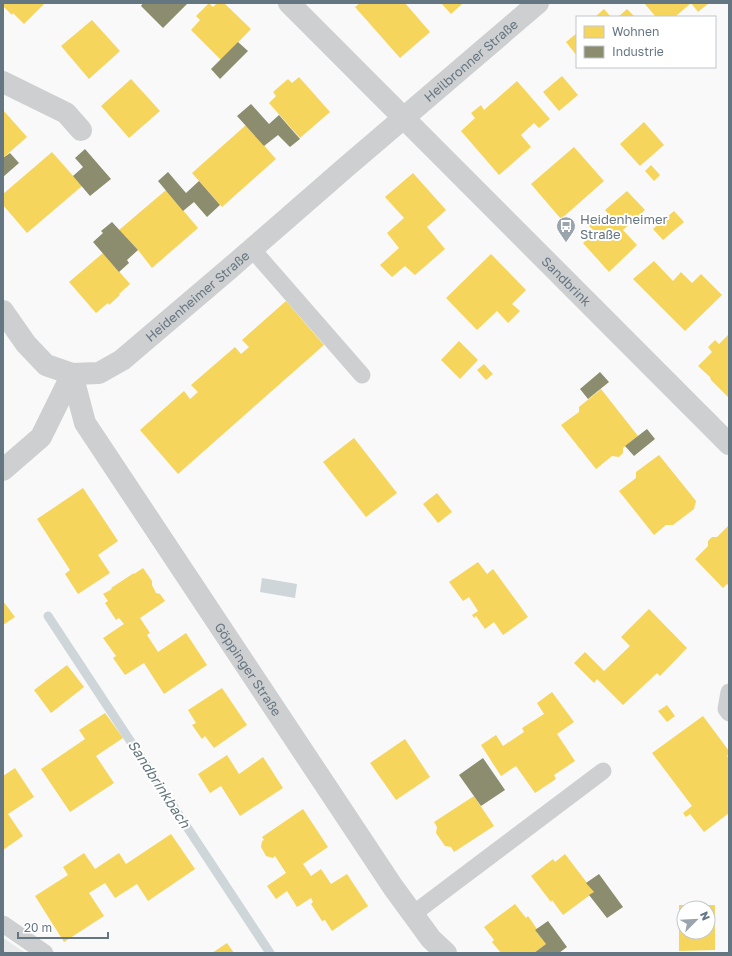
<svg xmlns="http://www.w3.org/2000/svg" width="732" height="956" viewBox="0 0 732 956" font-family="'Golos Text',sans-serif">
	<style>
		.built { fill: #e8e9e9 }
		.water { fill: #ced6d9 }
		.homes { fill: #f6d55c; fill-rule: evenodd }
		.industry { fill: #8c8c6e }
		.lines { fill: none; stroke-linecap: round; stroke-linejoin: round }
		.stream { stroke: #ced6d9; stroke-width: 9 }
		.service { stroke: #cecfd0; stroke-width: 17 }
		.minor { stroke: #cecfd0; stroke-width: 22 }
		.tram { stroke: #c3c5c6; stroke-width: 1 }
		.labels { text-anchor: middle; stroke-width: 4; stroke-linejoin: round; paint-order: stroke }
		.street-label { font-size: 13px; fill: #657683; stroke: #fff }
		.poi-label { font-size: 13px; fill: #657683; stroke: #fff; text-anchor: start }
		.water-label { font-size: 14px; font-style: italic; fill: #60757c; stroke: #fff }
	</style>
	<rect width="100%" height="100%" fill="#f9f9f9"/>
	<path class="built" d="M3,937v1l23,15h-23z"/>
	<path class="water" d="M262,578l35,6 -2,14 -35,-6z"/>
	<path class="homes" d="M3,3h42l-21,21 -11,-11 -1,2 -9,-9z
		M209,3l4,4 4,-4h7l27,26 -30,31 -30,-30 9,-10 -4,-4z
		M360,3h45l25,29 -30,26 -45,-51z
		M441,3h22l-12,11z
		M644,3h65l-11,9 -7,-9 -16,14h-19z
		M604,9l7,8h-16z
		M627,9l8,8h-17z
		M92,20l28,31 -31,28 -28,-33z
		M577,33v23l-11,-14z
		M562,76l16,19 -19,16 -16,-19z
		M299,77l31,35 -30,26 -31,-35 7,-7 -3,-4 15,-13 4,4z
		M131,79l29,32 -31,27 -28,-32z
		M517,81l33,38 -11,9 -5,-5 -13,12 10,12 -32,28 -38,-44 14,-13 -4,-5 10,-8 3,5z
		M3,110l24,27 -24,21z
		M644,122l20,23 -24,21 -20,-22z
		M246,125l30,34 -54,48 -30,-34z
		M574,147l30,34 -43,38 -30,-35z
		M52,152l30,34 -55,47 -24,-28v-11z
		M651,165l9,10 -6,6 -9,-10z
		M413,173l33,37 -19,17 18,22 -30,26 -10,-9 -13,11 -12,-12 19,-17 -12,-15 17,-15 -19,-21z
		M166,190l32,38 -46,40 -14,-18 -19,-20z
		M627,191l18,19 -22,20 14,15 -28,27 -26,-29 12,-11 -7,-7 9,-7 6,6 9,-6 -7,-8z
		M674,211l10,11 -21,18 -10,-11z
		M103,253l27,31 -11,10 1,1 -11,10 -1,-2 -12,10 -27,-31z
		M491,254l35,36 -14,14 8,7 -12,12 -11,-12 -20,19 -31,-32z
		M654,261l19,20 8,-9 11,11 9,-9 21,21 -37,36 -52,-52z
		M286,301l38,44 -146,129 -38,-44 44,-39 6,8 8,-7 -7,-7 44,-38 6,7 8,-7 -7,-7z
		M729,334v64l-18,-18 -1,-3 -12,-11 14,-14 -4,-5 7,-7 4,4z
		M459,341l19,19 -18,19 -19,-19z
		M484,364l9,10 -7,6 -9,-10z
		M601,389l37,47 -15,12v5l-4,4 -7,-1 -16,13 -35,-44 18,-13v-5z
		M354,438l43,55 -31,24 -43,-55z
		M659,455l37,46 -2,8 -21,16h-7l-12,10 -35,-44 17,-13v-6z
		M83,488l35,53 -20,14 12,18 -32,21 -13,-20 5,-4 -33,-51z
		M437,493l15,19 -14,11 -15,-19z
		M729,525v61l-2,-2 -4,4 -28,-29 13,-13v-5l4,-4h5z
		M478,562l9,12 6,-5 35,48 -25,18 -9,-13 -9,7 -9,-13 -2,2 -2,-3 6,-4 -9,-14 -6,4 -14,-19z
		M143,568l9,13v4l4,8 4,1 5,7 -25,17 10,15 -3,2 11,17 28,-19 21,32 -43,29 -20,-31 -19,12 -12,-17 3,-2 -13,-18 21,-14 -5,-6 -3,2 -11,-17 3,-2 -5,-7 9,-5 -1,-1 23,-15v1z
		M3,601l12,16 -12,8z
		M649,609l38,39 -27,28 -3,-3 -34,32 -26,-26 -3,4 -20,-20 11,-11 19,19 26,-25 -9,-9z
		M67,665l17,22 -33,26 -17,-23z
		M222,688l25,37 -33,23 -9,-12 -3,3 -10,-14 4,-2 -8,-13z
		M552,692l22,30 -17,12 18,27 -21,14 2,4 -21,14 -19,-27 -15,10 -20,-31 15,-10 7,11 21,-14 -2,-4 22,-14 -7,-11z
		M667,705l8,11 -8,6 -9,-11z
		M105,713l18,25 -27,18 18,27 -44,29 -29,-43 44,-30 -6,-9z
		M703,716l26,35v3l-2,2 2,3v54l-25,19 -14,-18 -4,3 -3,-4 9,-7 -40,-53z
		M405,739l25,38 -34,23 -26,-37z
		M227,755l12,19 24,-17 20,31 -43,28 -19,-30 -11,7 -12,-19z
		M15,768l19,29 -26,17 15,22 -20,14v-74z
		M474,796l20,30 -40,26 -3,-5 -6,-1 -9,-13 1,-6 -3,-5z
		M303,809l25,38 -25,17 8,12 10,-7 10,15 16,-10 21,32 -36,25 -7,-11 -3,1 -11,-17 2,-2 -2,-4 -14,9 -10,-16 -11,8 -9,-13 19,-13 -11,-17 -2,2 -7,-2 -5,-9 1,-6 2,-1 -2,-3z
		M171,834l24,35 -47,32 -11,-17 -22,14 -10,-15 -16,10 15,23 -40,26 -29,-46 33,-21 -5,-8 21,-14 11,16 24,-16 7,11z
		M565,854l29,38 -31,23 -11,-15 -1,2 -20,-26 22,-17 2,3z
		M515,904l11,14 2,-2 9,13 -2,1 11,14 -12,9h-33l-9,-11 2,-2 -10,-13z
		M679,905h36v45l-36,1zM684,908h24v24h-24z
		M227,943l7,10h-22z"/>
	<path class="industry" d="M143,3h45l-25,25 -22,-22z
		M238,42l10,9 -28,28 -9,-10z
		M251,104l18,20 10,-9 21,24 -10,8 -12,-12 -14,11 -27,-30z
		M85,149l26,30 -21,17 -17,-20 10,-9 -8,-9z
		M10,153l9,10 -16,14v-19z
		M168,172l18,21 13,-12 21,24 -13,12 -13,-15 -11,9 -25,-30z
		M112,222l26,28 -11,10 2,3 -10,9 -26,-30 10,-9 -2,-2z
		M600,372l9,10 -21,17 -8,-10z
		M647,429l8,10 -21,17 -9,-10z
		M483,758l22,32 -24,16 -22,-31z
		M599,874l24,33 -16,11 -18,-23 5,-3 -8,-9z
		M548,921l19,26 -8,6h-25l12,-9 -11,-14z"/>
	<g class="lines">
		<path class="stream" d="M48,616l222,337"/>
		<path class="service" d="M252,249l110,126
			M729,692l-3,17 3,4
			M413,914l190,-143
			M3,924l42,29"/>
		<g class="minor">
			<path id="s1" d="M289,3l440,441"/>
			<path d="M3,82l63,31 15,17"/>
			<path id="s2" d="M3,311l23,33 20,21 26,9 27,-1 23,-13 107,-91 116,-101 193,-165"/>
			<path id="s3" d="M72,374l13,49 308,464 38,52 15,14"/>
			<path d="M3,470l38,-33 31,-63"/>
		</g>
		<path class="tram" d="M3,951l3,2"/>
	</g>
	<defs>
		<symbol id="bus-pin" viewBox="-11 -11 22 30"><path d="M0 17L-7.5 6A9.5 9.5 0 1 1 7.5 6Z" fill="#99a4ac" stroke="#fff"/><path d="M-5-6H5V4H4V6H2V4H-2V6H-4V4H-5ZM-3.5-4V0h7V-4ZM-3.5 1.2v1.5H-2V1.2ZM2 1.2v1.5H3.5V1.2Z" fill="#fff"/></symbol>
	</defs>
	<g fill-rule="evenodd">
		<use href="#bus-pin" x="555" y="215" width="22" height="30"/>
	</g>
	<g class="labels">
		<g class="street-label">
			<text dy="5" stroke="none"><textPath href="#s2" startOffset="610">Heilbronner Straße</textPath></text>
			<text dy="5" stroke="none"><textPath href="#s1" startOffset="393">Sandbrink</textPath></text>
			<text dy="5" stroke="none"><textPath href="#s2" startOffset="249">Heidenheimer Straße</textPath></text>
			<text dy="5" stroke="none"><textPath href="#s3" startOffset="346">Göppinger Straße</textPath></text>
		</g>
		<g class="poi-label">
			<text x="580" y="224">Heidenheimer<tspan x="580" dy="15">Straße</tspan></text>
		</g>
		<g class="water-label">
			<text transform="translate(159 784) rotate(57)" y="5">Sandbrinkbach</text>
		</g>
	</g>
	<rect width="732" height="956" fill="none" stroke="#657683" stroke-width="8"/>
	<rect x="576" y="16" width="140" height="52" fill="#ffffff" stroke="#c1c8cd"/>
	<rect x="584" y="26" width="20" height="12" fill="#f6d55c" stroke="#c1c8cd"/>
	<text x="612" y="36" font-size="12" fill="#657683">Wohnen</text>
	<rect x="584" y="46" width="20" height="12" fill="#8c8c6e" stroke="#c1c8cd"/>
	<text x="612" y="56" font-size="12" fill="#657683">Industrie</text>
	<g transform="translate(696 920) rotate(66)"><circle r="19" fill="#ffffff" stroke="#c1c8cd"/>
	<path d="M0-3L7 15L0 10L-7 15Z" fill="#99a4ac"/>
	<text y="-6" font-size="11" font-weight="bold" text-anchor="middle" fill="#657683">N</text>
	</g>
	<path d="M18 932v6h90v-6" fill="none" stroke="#657683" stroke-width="2"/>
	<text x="24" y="932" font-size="12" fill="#657683" stroke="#ffffff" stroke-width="3" paint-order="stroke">20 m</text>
</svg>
